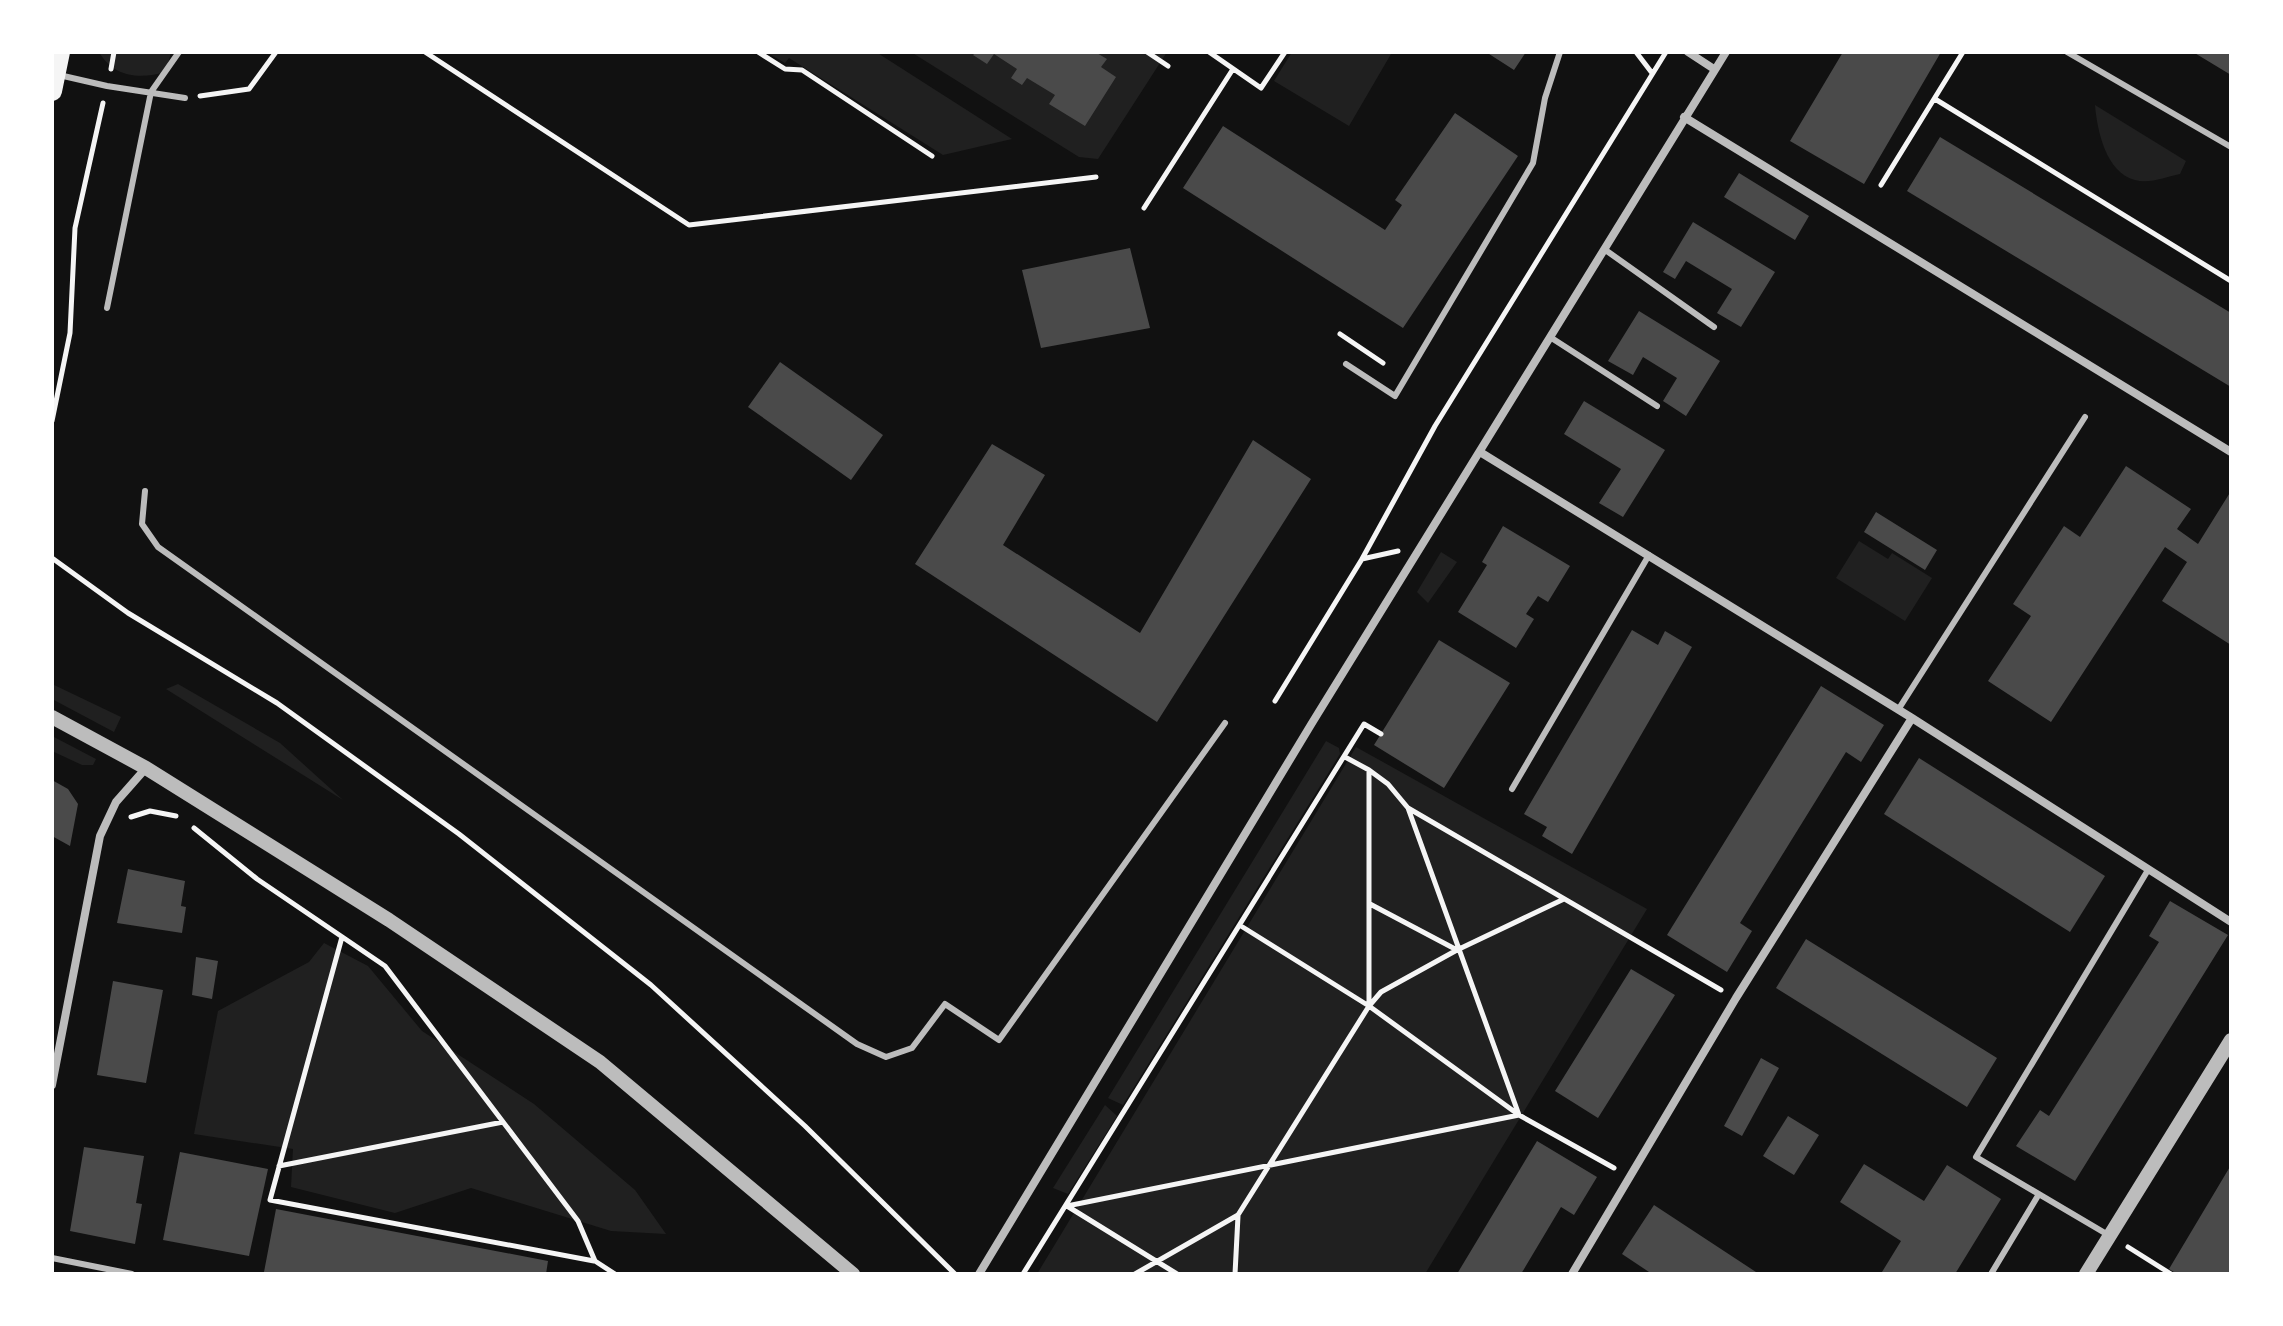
<svg xmlns="http://www.w3.org/2000/svg" width="2283" height="1326" viewBox="0 0 2283 1326" font-family="'Source Sans 3',sans-serif">
	<style>
		.green { fill: #202020 }
		.building { fill: #4a4a4a }
		.lines { fill: none; stroke-linecap: round; stroke-linejoin: round }
		.path { stroke: #f5f5f5; stroke-width: 5 }
		.service { stroke: #bcbcbc; stroke-width: 6 }
		.minor { stroke: #bcbcbc; stroke-width: 8 }
		.tertiary { stroke: #bcbcbc; stroke-width: 14 }
		.primary { stroke: #f5f5f5; stroke-width: 20 }
	</style>
	<rect width="100%" height="100%" fill="#111"/>
	<path class="green" d="M99,52h72l-5,20c-26,7 -52,6 -67,-20z
		M766,52h110l136,87 -69,16 -154,-97 -4,5z
		M911,52h256l-69,107 -19,-2z
		M1292,52h95l4,2 -42,72 -75,-45z
		M2095,105l91,56 -6,13c-14,3 -31,10 -45,6 -29,-7 -38,-50 -40,-75z
		M1859,541l29,18 4,-6 40,25 -27,43 -69,-43z
		M1441,552l16,10 -29,41 -11,-11z
		M52,684l69,33 -7,15 -62,-33z
		M178,684l102,59 63,57 -177,-111z
		M52,736l44,23 -3,6h-11l-30,-14z
		M1326,741l13,7 1,6 -217,351 -15,-7z
		M1356,747l291,162 -222,365h-388z
		M324,943l44,23 54,65 112,73 101,86 31,44 -55,-3 -140,-43 -76,25 -104,-26 2,-38 -99,-15 24,-123 91,-49z
		M1105,1105l12,11 -49,78 -15,-6z"/>
	<path class="building" d="M976,52h119l12,7 -6,8 15,10 -31,49 -36,-22 6,-9 -28,-17 -5,7 -11,-7 6,-9 -23,-15 -7,10 -14,-9z
		M1486,52h40l-12,18z
		M1843,52h98l-77,132 -74,-43z
		M2193,52h38v23z
		M1455,113l63,43 -115,172 -220,-140 40,-62 162,104 17,-25 -7,-5z
		M1940,137l291,176v74l-324,-196z
		M1739,173l70,43 -14,24 -71,-43z
		M1693,222l82,50 -34,55 -24,-14 15,-24 -46,-28 -11,18 -12,-7z
		M1130,248l20,80 -109,20 -19,-78z
		M1639,311l81,50 -34,55 -23,-15 14,-23 -34,-21 -10,18 -25,-14z
		M780,362l103,73 -32,45 -103,-73z
		M1584,401l81,49 -42,67 -24,-14 22,-34 -57,-35z
		M1253,440l58,39 -154,243 -242,-158 77,-120 53,31 -42,70 137,88z
		M2126,466l65,43 -14,20 21,15 33,-53v154l-69,-44 25,-39 -22,-15 -114,175 -63,-41 43,-65 -18,-12 51,-78 16,11z
		M1876,512l61,38 -12,20 -61,-38z
		M1503,526l67,40 -22,36 -10,-6 -12,18 8,5 -18,29 -58,-36 29,-47 -5,-3z
		M1632,630l26,15 7,-14 27,16 -120,207 -30,-18 5,-9 -23,-13z
		M1439,640l71,43 -66,105 -70,-43z
		M1821,686l63,39 -23,37 -15,-10 -106,171 12,8 -25,41 -60,-37z
		M1919,758l186,118 -35,56 -186,-118z
		M52,780l16,9 10,15 -8,42 -18,-10z
		M128,869l57,12 -4,25 5,1 -4,26 -65,-10z
		M2170,901l58,34 -153,246 -59,-35 24,-36 9,6 110,-174 -10,-6z
		M1806,939l191,119 -30,49 -191,-119z
		M196,957l22,4 -6,38 -20,-4z
		M1631,969l44,26 -77,123 -43,-27z
		M113,981l50,9 -17,93 -49,-8z
		M1761,1058l18,10 -37,68 -18,-10z
		M1788,1116l31,19 -25,40 -31,-19z
		M1537,1141l60,36 -23,38 -13,-8 -40,67h-64z
		M84,1147l60,9 -8,47 6,1 -7,40 -65,-13z
		M180,1152l88,17 -19,87 -86,-16z
		M1864,1164l60,37 23,-36 54,34 -46,75 -73,-2 19,-31 -61,-39z
		M2231,1165v109h-54l-8,-5z
		M1654,1205l105,69h-107l-30,-20z
		M276,1209l272,52 -2,13 -282,-2z"/>
	<g class="lines">
		<path class="path" d="M425,52l264,173 407,-48
			M758,52l27,17 17,1 130,86
			M1147,52l21,14
			M1209,52l52,36 24,-36
			M1636,52l16,21
			M111,69l3,-17
			M200,96l49,-7 27,-37
			M1935,99l296,182
			M1881,185l82,-133
			M1144,208l89,-139
			M1340,334l43,29
			M52,421l18,-88 5,-105 28,-125
			M52,558l76,55 149,90 182,131 192,151 154,141 150,148
			M1362,559l73,-133 231,-374
			M1275,701l87,-142 36,-8
			M1345,757l24,13
			M131,817l19,-6 26,5
			M194,828l63,51 128,87 193,255 17,40 20,13
			M1370,904l87,46 -76,42 -12,14v-236l19,14 20,24 313,182
			M1241,926l128,80 150,109 95,53
			M342,937l-72,263 324,61
			M1457,950l107,-51
			M279,1166l224,-44
			M2128,1247l43,27
			M1023,1274l341,-550 17,10
			M1135,1274l103,-59 131,-209
			M1177,1274l-110,-68 452,-91 -111,-307
			M1235,1274l3,-58"/>
		<path class="service" d="M2067,52l164,95
			M59,75l48,11 78,12
			M1604,249l110,78
			M107,308l44,-216 28,-40
			M1550,337l107,69
			M1346,364l49,32 138,-233 12,-65 15,-46
			M145,491l-3,33 16,23 699,497 29,13 26,-9 33,-44 54,36 226,-317
			M1898,710l187,-293
			M1512,789l137,-234
			M2110,1236l-134,-79 172,-287
			M52,1258l80,16
			M1991,1274l48,-80"/>
		<path class="minor" d="M1688,52l26,17
			M1684,117l547,335
			M1480,452l432,266 319,204
			M52,1085l48,-249 16,-34 30,-34
			M979,1274l333,-551 414,-671
			M1572,1274l164,-276 176,-280"/>
		<path class="tertiary" d="M52,717l94,51 243,152 211,142 253,212
			M2086,1274l145,-234"/>
		<path class="primary" d="M52,91l8,-39"/>
	</g>
	<rect width="2283" height="1326" fill="none" stroke="#ffffff" stroke-width="108"/>
</svg>
